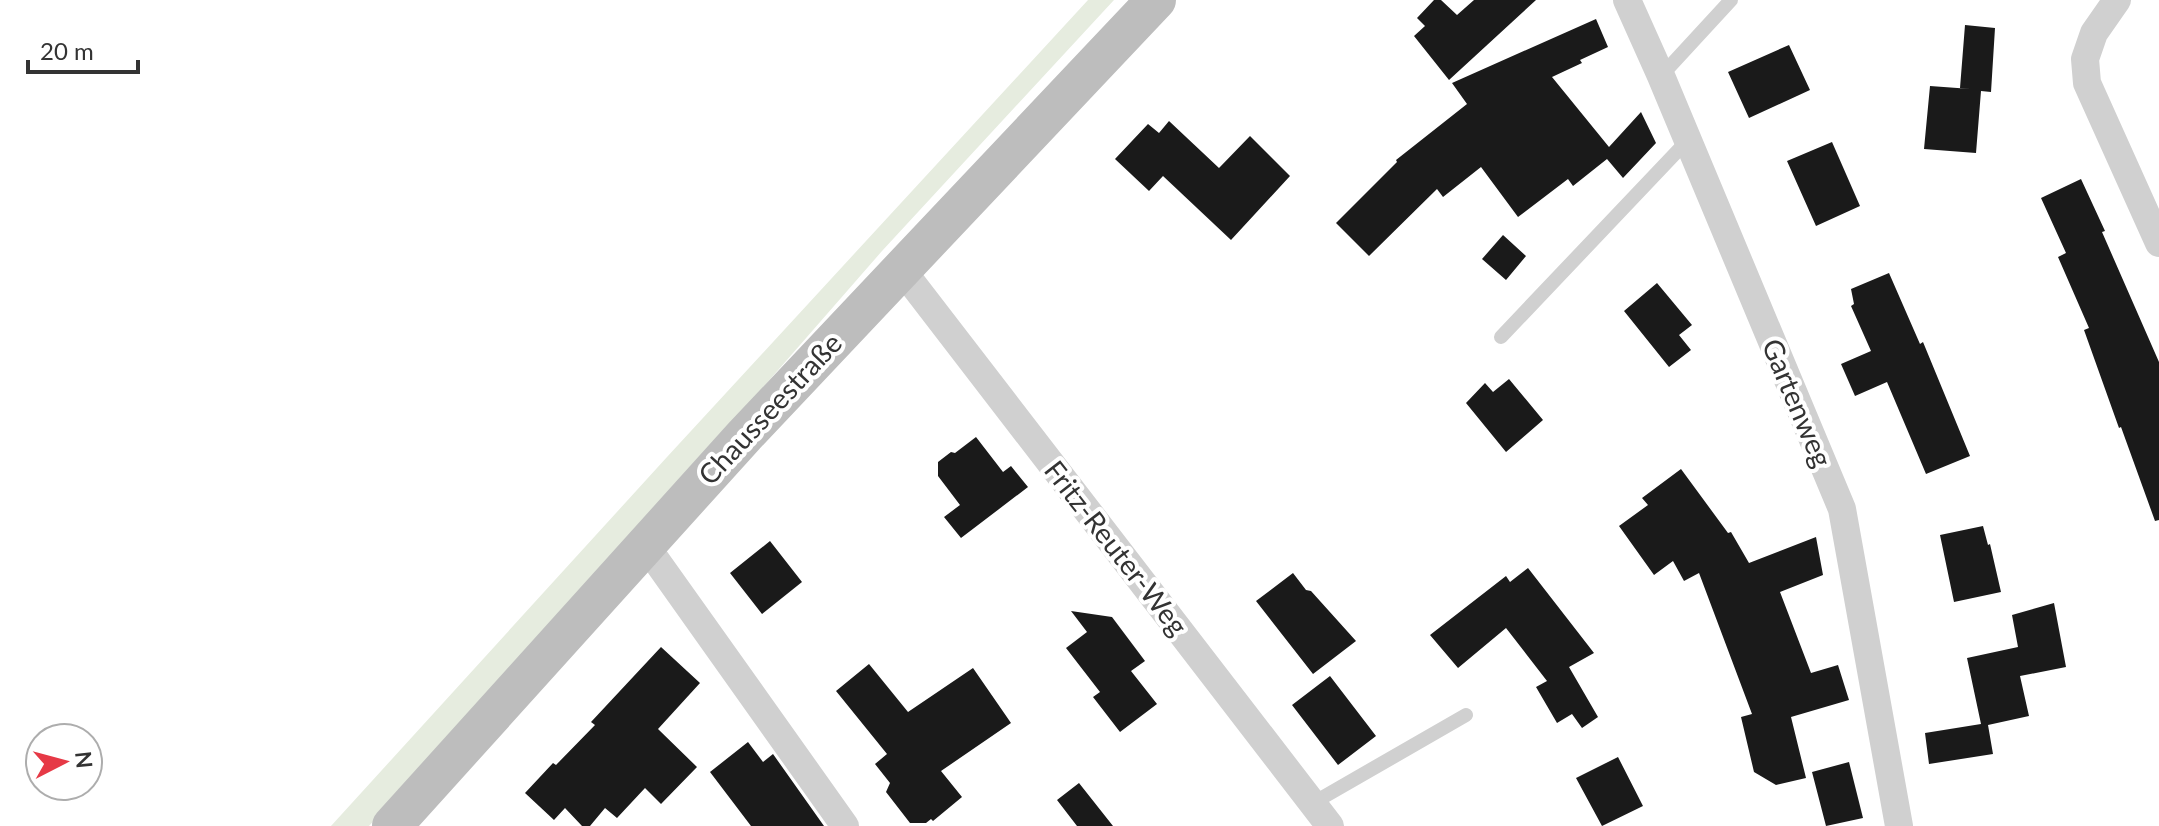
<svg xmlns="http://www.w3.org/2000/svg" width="2159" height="826" viewBox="0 0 2159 826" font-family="Lato,sans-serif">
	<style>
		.green { fill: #e6ecdf }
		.building { fill: #1a1a1a }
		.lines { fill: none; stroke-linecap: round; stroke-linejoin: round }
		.service { stroke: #d0d0d0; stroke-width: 14 }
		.minor { stroke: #d0d0d0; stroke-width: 28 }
		.secondary { stroke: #bdbdbd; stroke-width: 40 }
		.labels { text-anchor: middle; stroke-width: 8; stroke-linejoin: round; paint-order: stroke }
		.street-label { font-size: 28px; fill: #333; stroke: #fff }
	</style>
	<rect width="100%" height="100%" fill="#fff"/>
	<path class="green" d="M1088,0h26l-232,251 -246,282 -267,293h-38l336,-369z"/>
	<path class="building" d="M1434,0h7l16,15 17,-15h62l-87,80 -35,-44 11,-10 -8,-8z
		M1596,19l12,28 -28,13 2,3 -30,14 57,70 32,-35 15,31 -33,35 -16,-19 -34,27 -5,-7 -50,38 -37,-50 -38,30 -6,-8 -68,67 -33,-33 61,-61 -1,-2 71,-56 -15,-21z
		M1965,25l30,3 -4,64 -10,-1 -5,62 -52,-4 6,-63 41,3 -11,-1z
		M1789,45l21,45 -61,28 -21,-46z
		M1169,121l50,47 31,-32 40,40 -59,64 -68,-64 -14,15 -34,-32 33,-35 11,9z
		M1832,142l28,64 -44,20 -29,-65z
		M2081,179l24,52 -3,1 57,130v158l-4,1 -34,-94 -2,1 -35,-98 5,-2 -31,-71 8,-4 -25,-55z
		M1503,235l23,21 -20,24 -24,-21z
		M1889,273l31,71 3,-2 47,114 -44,18 -39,-92 -32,14 -14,-32 30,-13 -20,-45 3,-2 -3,-15z
		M1657,283l35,42 -13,10 12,15 -22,17 -45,-56z
		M1509,379l34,41 -37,32 -40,-49 19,-20 8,9z
		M976,437l27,35 8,-6 17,21 -67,51 -17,-21 16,-12 -22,-29v-14l13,-10 4,1z
		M1681,469l47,64 3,-1 18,31 67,-26 7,38 -43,17 31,81 27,-8 11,35 -58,17 15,61 -30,7 -22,-13 -13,-55 11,-3 -53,-141 -15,8 -11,-20 -19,14 -35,-49 29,-21 -6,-7z
		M1983,526l5,19 2,-1 11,48 -47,10 -14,-67z
		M770,541l32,41 -40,32 -32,-41z
		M1528,568l66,85 -25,14 29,50 -16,11 -10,-14 -15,9 -21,-36 11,-6 -41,-53 -48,40 -28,-33 76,-59 4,6z
		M1293,573l13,17 5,1 45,50 -43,33 -57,-73z
		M2054,603l12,64 -46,9 9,40 -41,9 5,29 -64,10 -4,-31 56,-9 -14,-66 51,-11 -6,-32z
		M1071,611l41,6 33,44 -14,10 26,33 -37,28 -27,-35 7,-5 -34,-44 21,-16z
		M661,647l39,36 -42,46 39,38 -36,37 -16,-16 -28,30 -12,-10 -15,18h-8l-17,-18 -11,12 -29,-27 28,-30 3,2 39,-40 -4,-3z
		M869,664l39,48 65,-44 38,55 -70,48 21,26 -29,24 -2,-2 -5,4h-16l-24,-31 4,-9 -15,-19 12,-10 -51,-63z
		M1330,676l46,60 -38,29 -46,-60z
		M748,742l15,20 10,-8 51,72h-73l-41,-54z
		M1618,757l25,49 -41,20 -26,-48z
		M1849,762l14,56 -37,8 -14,-54z
		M1079,783l34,43h-36l-20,-26z"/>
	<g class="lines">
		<path class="service" d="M1661,76l70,-76
			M1501,337l187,-197
			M1313,803l153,-88"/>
		<path class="minor" d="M1627,0l34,76 181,433 57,317
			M2117,0l-23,33 -9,26 2,24 72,160
			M902,270l428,556
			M646,546l199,280"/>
		<path class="secondary" d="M392,826l353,-391 411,-435"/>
	</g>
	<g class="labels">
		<g class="street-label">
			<text transform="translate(1797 403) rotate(67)" y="10">Gartenweg</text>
			<text transform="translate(770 409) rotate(-47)" y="10">Chausseestraße</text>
			<text transform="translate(1116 548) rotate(52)" y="10">Fritz-Reuter-Weg</text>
		</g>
	</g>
	<g transform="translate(64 762) rotate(84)"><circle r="38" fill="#ffffff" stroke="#adadad" stroke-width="2"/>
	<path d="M0-6L14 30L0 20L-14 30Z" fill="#e63946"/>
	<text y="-12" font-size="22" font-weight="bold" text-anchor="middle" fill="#333333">N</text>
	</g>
	<path d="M28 60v12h110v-12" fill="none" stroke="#333333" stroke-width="4"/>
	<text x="40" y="60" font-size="24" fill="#333333" stroke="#ffffff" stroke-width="6" paint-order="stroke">20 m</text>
</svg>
